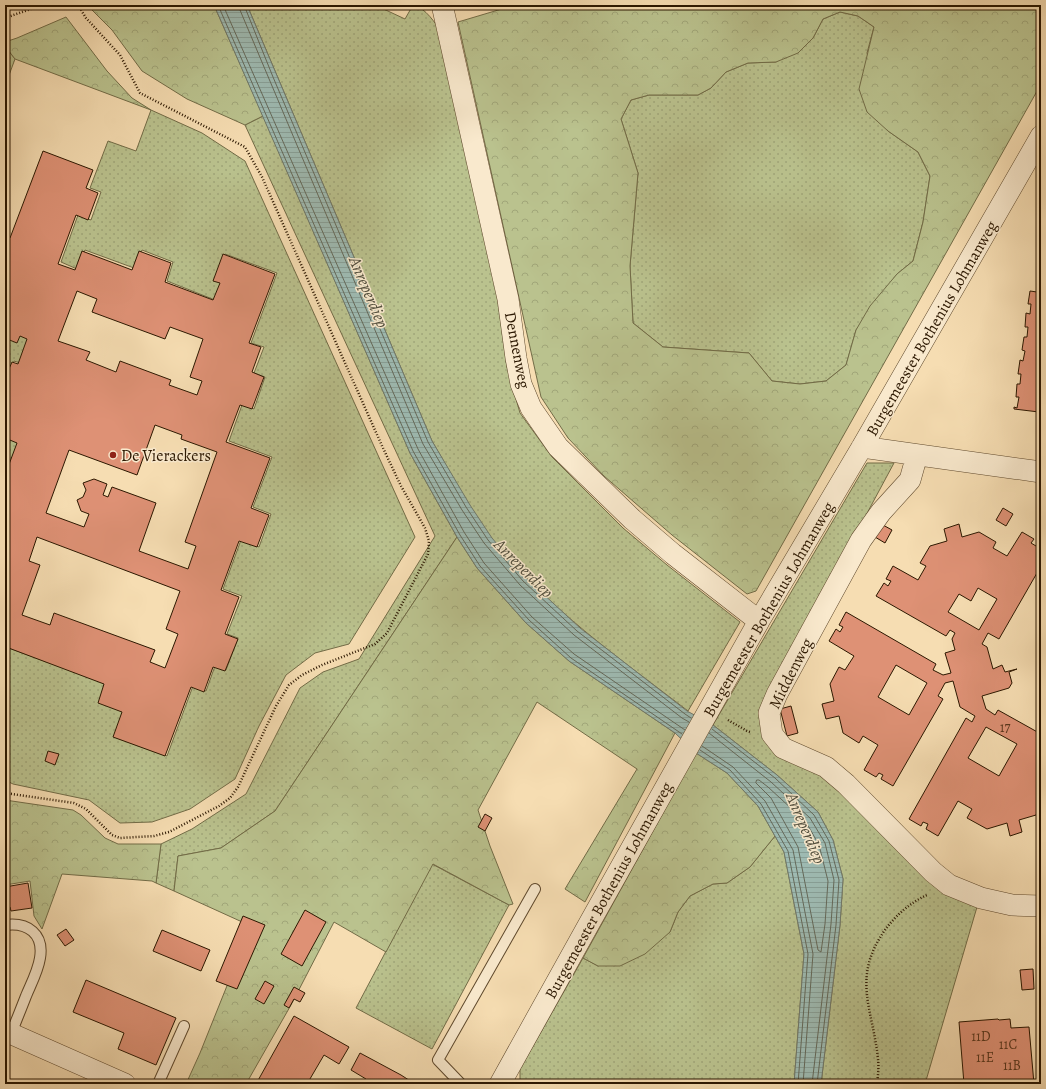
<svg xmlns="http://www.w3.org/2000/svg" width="1046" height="1089" viewBox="0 0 1046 1089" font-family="Alegreya,serif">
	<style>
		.grass { fill: url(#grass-dots); stroke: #726c47 }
		.forest { fill: url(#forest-crowns); stroke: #726c47; fill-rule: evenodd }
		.water { fill: url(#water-rules); stroke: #70796b }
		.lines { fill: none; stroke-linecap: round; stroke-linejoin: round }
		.shore { stroke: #64695a; stroke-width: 1 }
		.building { fill: #de9175; stroke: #2b1700; fill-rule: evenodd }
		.lane-casing { stroke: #5e482c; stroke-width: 12 }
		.street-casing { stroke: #5e482c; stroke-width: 22 }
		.path { stroke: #2b1700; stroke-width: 2.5; stroke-dasharray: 1 2; stroke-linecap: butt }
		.lane { stroke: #f9e9cd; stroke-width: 10 }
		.street { stroke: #f9e9cd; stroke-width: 21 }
		.poi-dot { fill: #8f2418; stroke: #f9e9cd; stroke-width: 1.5 }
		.labels { text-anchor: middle; stroke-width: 3; stroke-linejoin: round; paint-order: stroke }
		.number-label { font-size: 14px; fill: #58361d }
		.street-label { font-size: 16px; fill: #2b1700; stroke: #f9e9cd }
		.poi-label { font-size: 16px; fill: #2b1700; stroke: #f9e9cd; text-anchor: start }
		.water-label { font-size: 17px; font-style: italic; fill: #53503f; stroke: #f9e9cd }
	</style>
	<defs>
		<pattern id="grass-dots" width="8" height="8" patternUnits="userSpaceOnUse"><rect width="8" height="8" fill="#bac28e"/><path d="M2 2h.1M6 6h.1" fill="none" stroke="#a0a679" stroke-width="1.8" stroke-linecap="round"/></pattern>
		<pattern id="forest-crowns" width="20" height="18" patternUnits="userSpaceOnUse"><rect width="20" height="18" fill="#bac28e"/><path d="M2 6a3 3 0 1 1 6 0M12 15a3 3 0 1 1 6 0" fill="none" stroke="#a0a679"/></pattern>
		<pattern id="water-rules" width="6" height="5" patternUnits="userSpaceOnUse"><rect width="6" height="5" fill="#9ebbb3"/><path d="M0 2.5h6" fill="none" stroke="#88a098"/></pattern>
	</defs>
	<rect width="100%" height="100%" fill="#f6ddb2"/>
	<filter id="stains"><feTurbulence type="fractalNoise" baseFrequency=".005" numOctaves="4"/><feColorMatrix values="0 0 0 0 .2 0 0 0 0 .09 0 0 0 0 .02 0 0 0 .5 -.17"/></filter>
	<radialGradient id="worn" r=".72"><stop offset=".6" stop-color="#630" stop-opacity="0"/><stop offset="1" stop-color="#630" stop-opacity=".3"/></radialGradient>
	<path class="grass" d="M247,5h128l30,14 8,-14c13,3 22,18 29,28l55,261 10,73 13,46 32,44 71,71 44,37 73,57 -52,89c-69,-53 -141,-103 -196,-172 -23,-30 -41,-66 -60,-98z
		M840,12l18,4 16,11 -7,26 21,78 30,21 12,24 -7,46 -10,39 -16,13 -41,56 -10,35 -20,16 -26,3 -28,-3 -23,-28 -86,-6 -30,-24 -3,-57 8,-93 -17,-54 10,-19 18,-5h49l13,-7 15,-16 22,-9 28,-1 37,-24 10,-19z
		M5,46l10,13 -10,27z
		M151,110l51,23 43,28 170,376 -66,107 -34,9 -29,22 -27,51 -24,53 -45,30 -38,13 -32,1 -31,-23 -76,-16 -8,-4v-104l4,-10 -4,-2v-6l4,-10 98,36 16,28 -9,25 53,19 26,-70 13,5 9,-25 11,4 12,-32 -11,-4 15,-38 -19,-7 18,-49 18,7 12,-33 -18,-7 19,-50 -43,-16 13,-36 12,4 11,-32 -11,-4 10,-26 -13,-4 26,-70 -52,-19 -9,26 6,3 -7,17 -48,-19 6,-19 -31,-12 -8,18 -49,-18 -8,19 -16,-7 17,-47 13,5 10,-28 -11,-4 18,-47 28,10z
		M263,116l147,337 47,84 -182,274 -54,37 -43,8 -4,35 -18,-8 5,-39 31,-15 54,-35 54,-106 23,-16 36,-13 76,-123 -190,-411z
		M5,330l24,9 -9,24 -6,-2 -9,24z
		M5,437l14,5 -14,37z
		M867,463h27l-130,242 -3,8 67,65 113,114 36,15 -52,177h-104l19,-159 3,-46 -10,-39 -15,-28 -41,-37 -64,-50z
		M775,836l9,16 20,102 -10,130h-272l-2,-1v-14l63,-111 15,8 72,-34 8,-20 12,-16 23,-12 14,-1 23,-16z
		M432,864l77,41 -77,144 -76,-41z"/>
	<path class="forest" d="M93,5h121l49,111 -18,9 -58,-26 -45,-28 -30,-41 -23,-23z
		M515,5h526v79l-285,507 -9,3 -75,-59 -68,-59 -36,-38 -27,-41 -83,-375zM840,12l18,4 16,11 -15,62 8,23 21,19 30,21 12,24 -7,46 -10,39 -16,13 -27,32 -14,24 -10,35 -20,16 -26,3 -28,-3 -23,-28 -86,-6 -30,-24 -3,-57 8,-93 -17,-54 10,-19 18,-5h49l13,-7 15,-16 22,-9 28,-1 22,-9 15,-15 10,-19z
		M66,17l41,54 25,27 19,12 -136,-51 -10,-13v-4l12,-4z
		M457,537l20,31 49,55 43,38 106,72 -90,169 -20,-13 72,-120 -100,-67 -59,108 12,36 23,58 -4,1 -76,-41 -47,88 -52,-30 -43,83 -45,79h-60l14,-31 51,-127 -77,-35 4,-35 43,-8 54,-37z
		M696,753l31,20 31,33 17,30 -25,31 -23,16 -14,1 -23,12 -12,16 -8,20 -25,22 -25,12h-22l-15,-8z
		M5,800l68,10 8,5 24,23 13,6h43l-5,39 -4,-2 -90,-7 -20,55 -8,-13 -4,-35 -25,4z"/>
	<path class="water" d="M214,5h33l185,436 38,64 22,33 34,40 54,50 107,83 26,14 64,50 41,37 15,28 10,39 -3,46 -19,159h-27l10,-130 -20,-102 -26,-46 -31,-33 -31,-20 -21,-20 -106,-72 -43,-38 -49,-55 -20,-31 -47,-84z"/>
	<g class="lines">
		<path class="shore" d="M218,5l195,446 47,84 20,31 49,54 42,38 111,76
			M223,5l195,444 46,83 20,31 48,54 42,37 111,76
			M239,5l1,5 183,434 39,66 22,33 36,42 54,50 108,83 7,4
			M244,5l29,72 155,365 38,65 22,33 35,41 54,50 108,83 6,4
			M712,729l63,49 39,37 15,26 10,39 -3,45 -19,159
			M709,733l62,49 39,36 15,25 9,37 -3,44 -19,160
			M702,746l31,21 32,34 28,49 20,104 -10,130
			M700,750l30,20 31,34 27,47 20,103 -10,130
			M757,780h2l9,7 38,35 13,23 9,36 -3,43 -4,28 -3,-2 -20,-103 -27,-49 -15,-15z"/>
	</g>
	<path class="building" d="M43,151l50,19 -7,18 12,5 -10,27 -12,-5 -18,49 17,6 7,-19 50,19 7,-19 32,12 -6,19 48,18 7,-17 -7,-2 10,-27 52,20 -26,69 12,4 -9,25 12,5 -12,32 -12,-4 -14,37 44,16 -19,50 18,7 -12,32 -18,-6 -18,49 18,7 -14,37 13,5 -13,32 -12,-4 -9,25 -13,-5 -26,69 -52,-19 9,-25 -24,-9 6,-19 -98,-37 -1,4v-176l12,-32 -12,-5v-60l7,-16 6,2 9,-25 -7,-3 -3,7 -10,-4 2,-7 -4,-1v-95l5,2zM77,291l20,8 -5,13 73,27 5,-12 33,12 -13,38 12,4 -5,14 -28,-10 2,-5 -51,-19 -4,11 -30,-12 4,-8 -32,-11zM155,425l27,10 -1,4 36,13 -32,90 11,4 -8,23 -49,-18 17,-48 -44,-16 -4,10 -5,-2 4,-11 -13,-5 -11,4 3,7 -3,7 -6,3 4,11 8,3 -5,13 -38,-14 23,-63 68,25zM37,537l143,54 -14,38 12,5 -13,34 -15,-6 5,-12 -101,-37 -4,12 -28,-10 18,-50 -11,-4z
		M1041,278v132h-1l-1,2 -25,-3v-2l3,1 2,-11h-3l1,-13h3l1,-10h-3l2,-14 3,1 2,-10 -3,-1 2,-13h3l1,-10h-3l1,-14 4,1 1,-10h-3l2,-13 7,1z
		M1003,508l10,6 -7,12 -10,-6z
		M959,524l3,13 17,-5 17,10 -3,6 14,8 15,-24 12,7 -3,4 5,3 2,-4 3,1v23l-42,73 -11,-6 -6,11 5,3 6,22 9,-4 3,7 12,-3 -8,3 3,11 -3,5 -27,8 4,13 9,6 3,-5 43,24v53l-2,4 2,1v15l-5,8 -17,5 3,12 -12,4 -3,-13 -20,6 -20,-11 5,-9 -14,-8 -20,35 -12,-7 2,-5 -5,-2 -2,4 -12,-7 57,-101 6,4 3,-6 -15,-9 -7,-26 -8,2 -7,13 5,3 -50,87 -12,-7 2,-4 -4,-2 -3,4 -12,-7 14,-25 -15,-9 -4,7 -16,-10 -4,-17 -13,3 -4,-15 12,-3 -4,-17 9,-17 6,3 9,-14 -25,-15 7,-12 4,3 3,-5 -4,-2 7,-13 90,52 -3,6 10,5 8,-2 -6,-20 10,-3 -3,-11 3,-6 -5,-3 -4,6 -70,-40 8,-13 4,3 3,-5 -5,-2 7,-13 25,14 8,-14 -6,-3 10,-17 17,-5 -3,-12zM978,588l19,11 -18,31 -31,-18 11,-18 12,7zM896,665l31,18 -18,32 -31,-18zM986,727l31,17 -18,32 -31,-18z
		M883,525l9,5 -7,13 -10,-6z
		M791,706l7,27 -11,3 -7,-27z
		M48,751l11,3 -4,11 -10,-4z
		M485,814l7,4 -7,13 -7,-4z
		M28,883l4,25 -21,3 -1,-4 -5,1v-21z
		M305,910l21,12 -24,44 -21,-12z
		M243,916l22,9 -28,64 -21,-8z
		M66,929l8,11 -9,6 -8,-11z
		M162,930l48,20 -9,21 -48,-20z
		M1033,969l1,20 -12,1 -2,-20z
		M86,980l90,38 -20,47 -38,-16 6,-16 -51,-21z
		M265,981l9,5 -10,18 -9,-5z
		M294,987l11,6 -5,9 -6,-3 -5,9 -5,-3z
		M294,1016l55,31 -10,17 -15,-9 -17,29h-51z
		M998,1019l1,1 11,-1 1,9 18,-1 5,57h-70l-5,-62z
		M360,1053l41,22 14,9h-52l3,-5 -15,-9z"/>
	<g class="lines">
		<defs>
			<path id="lane" d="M5,925c23,-3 39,9 35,33 -2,13 -9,26 -14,38 -5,13 -10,25 -15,38
				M158,1084l26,-58
				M461,1084l-23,-24 97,-171"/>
			<path id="street" d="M443,9l65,290 8,59 5,26 10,24 27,39 74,72 41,35 86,67
				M862,447l179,25
				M917,455l-7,25 -29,32 -20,28 -84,154 -8,19 3,21 11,14 43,19 20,17 87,88 16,13 32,13 31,7 29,1
				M5,1031l120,53
				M500,1084l90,-162 169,-301 103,-174 179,-311"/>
		</defs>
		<use href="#lane" class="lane-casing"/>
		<use href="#street" class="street-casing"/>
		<path class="path" d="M5,18l37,-13
			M728,720l19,11 3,1
			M5,793l69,10 12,6 26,26 8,3 34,-2 15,-4 50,-26 11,-8 8,-11 38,-81 13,-21 13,-10 20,-10 53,-21 12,-11 41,-79 1,-13 -4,-13 -24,-42 -18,-38 -121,-271 -17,-30 -105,-54 -20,-38 -34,-37 -8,-13
			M877,1084c1,-8 2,-17 1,-25 -5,-50 -27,-81 7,-129 10,-14 26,-28 42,-35"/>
		<use href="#lane" class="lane"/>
		<use href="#street" class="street"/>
	</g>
	<circle class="poi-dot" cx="113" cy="455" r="4"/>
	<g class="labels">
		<g class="number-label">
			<text x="1005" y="732">17</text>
			<text x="981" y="1041">11D</text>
			<text x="1008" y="1049">11C</text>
			<text x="985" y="1062">11E</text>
			<text x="1012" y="1070">11B</text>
		</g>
		<g class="street-label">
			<text transform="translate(931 328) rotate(-60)" y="6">Burgemeester Bothenius Lohmanweg</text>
			<text transform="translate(518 350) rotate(79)" y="6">Dennenweg</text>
			<text transform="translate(768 609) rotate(-60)" y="6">Burgemeester Bothenius Lohmanweg</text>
			<text transform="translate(790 673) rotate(-63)" y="6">Middenweg</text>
			<text transform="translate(608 890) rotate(-61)" y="6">Burgemeester Bothenius Lohmanweg</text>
		</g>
		<g class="poi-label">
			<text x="121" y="461">De Vierackers</text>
		</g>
		<g class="water-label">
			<text transform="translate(369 292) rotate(67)" y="6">Anreperdiep</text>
			<text transform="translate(524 568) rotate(45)" y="6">Anreperdiep</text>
			<text transform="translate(806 828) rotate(67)" y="6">Anreperdiep</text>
		</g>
	</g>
	<rect width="1046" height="1089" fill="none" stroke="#f6ddb2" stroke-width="20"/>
	<rect x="6" y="6" width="1034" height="1077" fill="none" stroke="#2b1700" stroke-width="2"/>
	<rect x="10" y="10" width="1026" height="1069" fill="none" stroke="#2b1700"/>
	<rect width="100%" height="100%" filter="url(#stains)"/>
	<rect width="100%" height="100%" fill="url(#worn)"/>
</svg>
